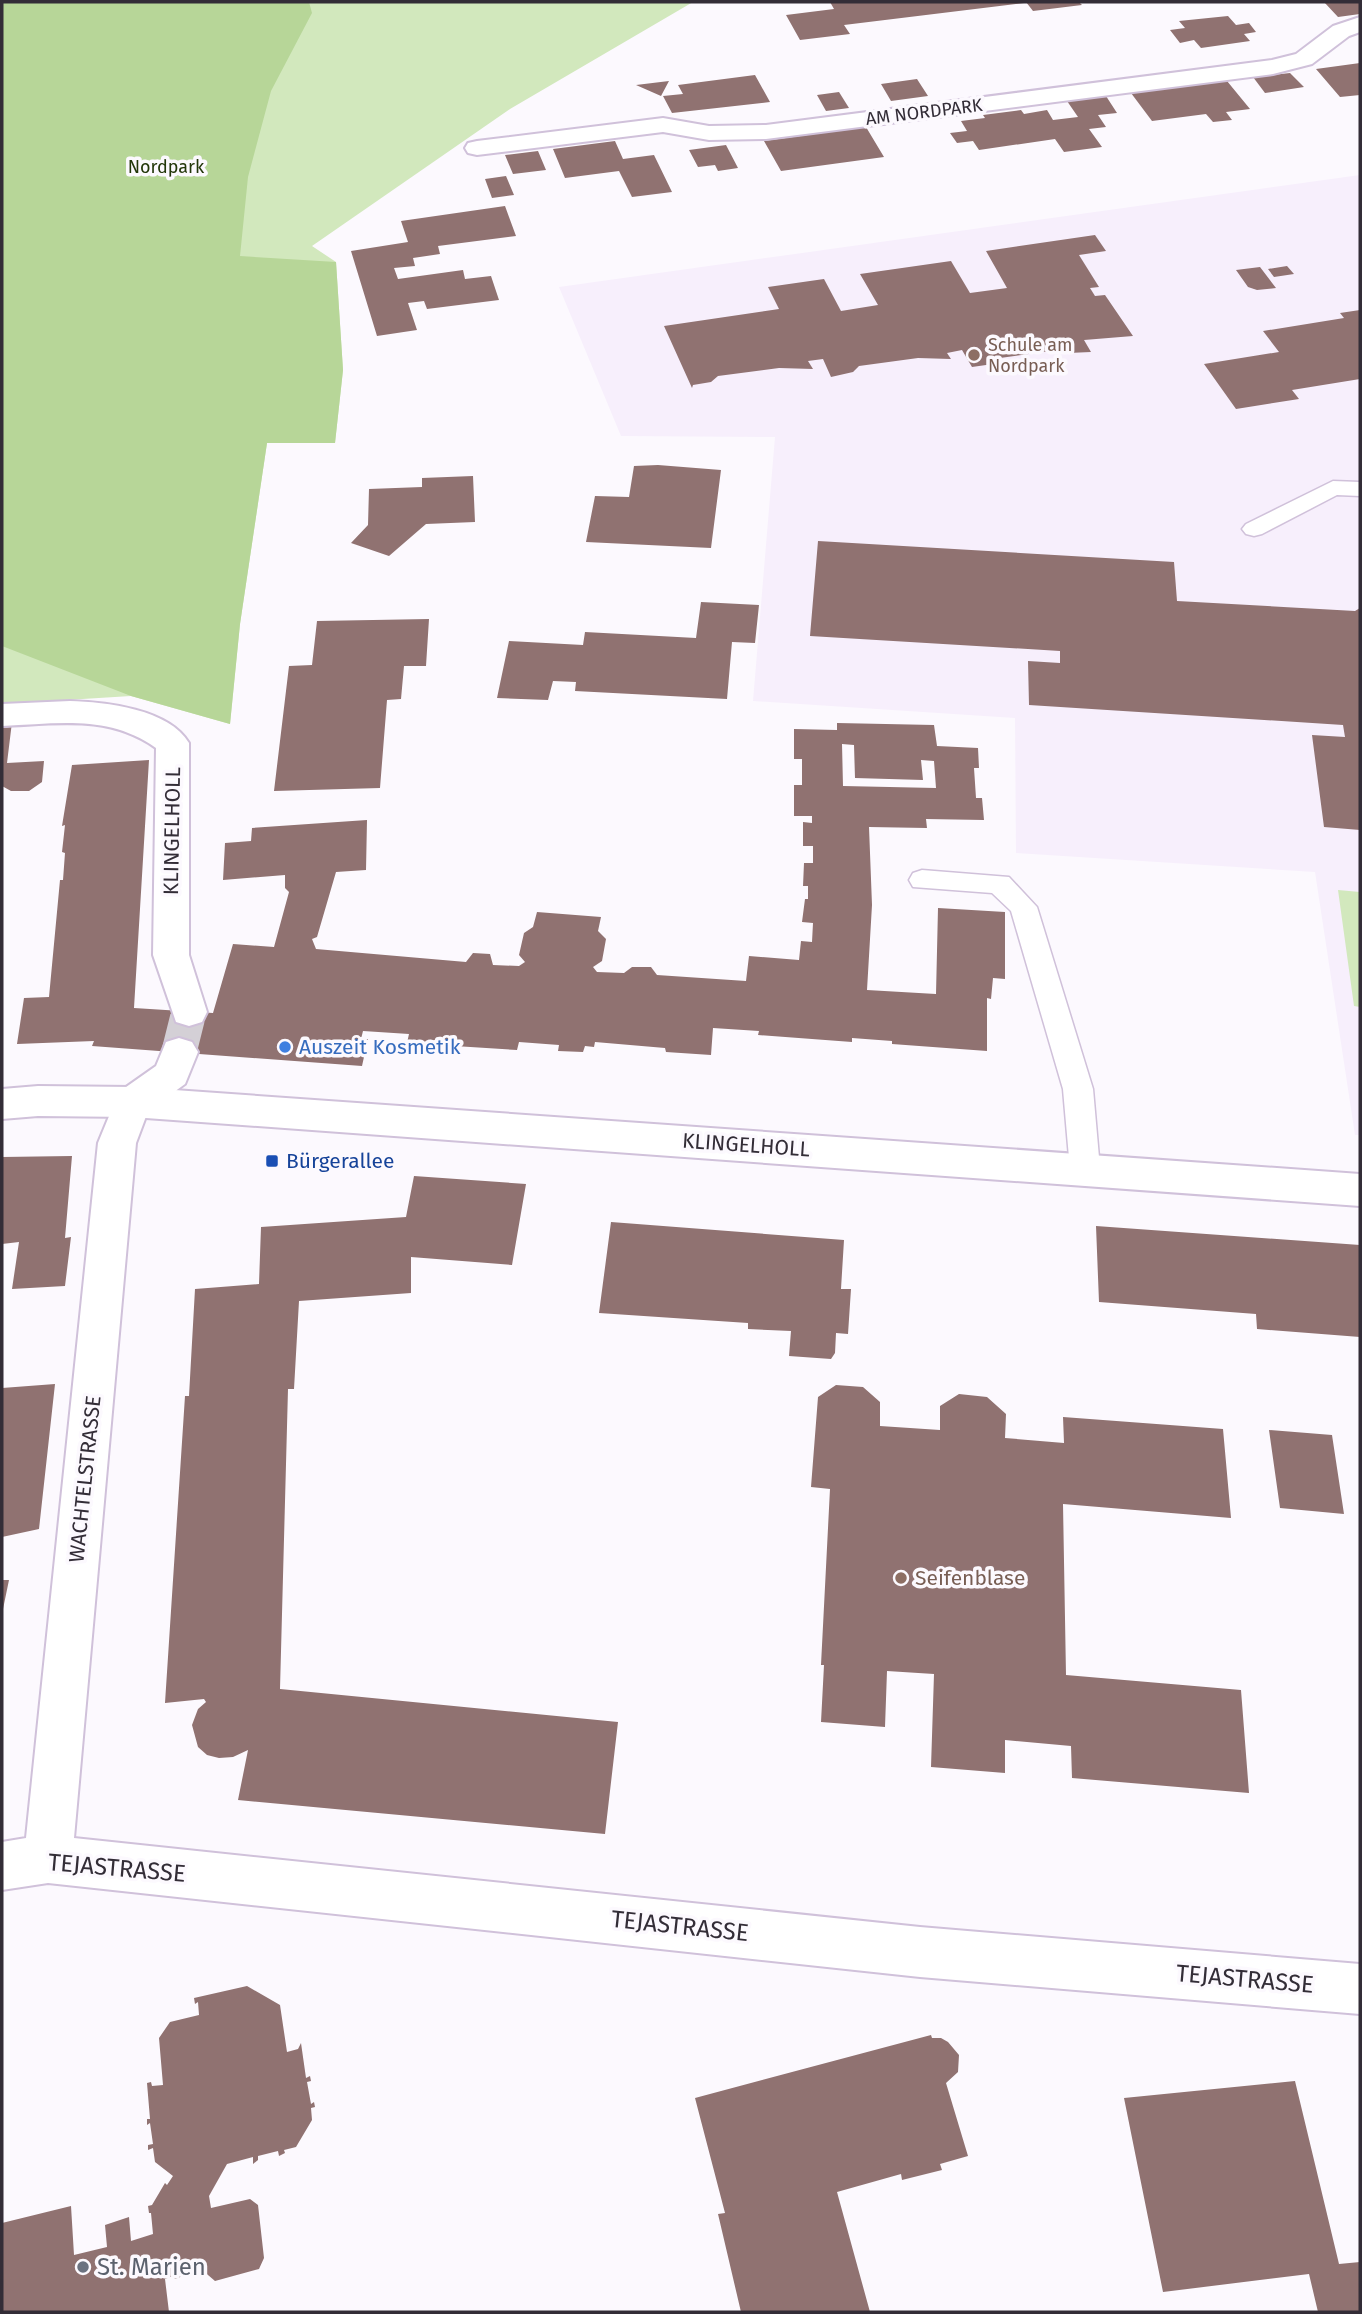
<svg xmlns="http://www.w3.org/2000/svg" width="1362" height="2314" viewBox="0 0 1362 2314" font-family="'Fira Sans',sans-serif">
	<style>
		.built { fill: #f7effc }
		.green { fill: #d2e8bd }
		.forest { fill: #b7d698 }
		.building { fill: #907271; fill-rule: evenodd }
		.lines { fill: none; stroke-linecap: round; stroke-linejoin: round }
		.street-tunnel { stroke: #d4d0d6; stroke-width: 35; stroke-dasharray: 35 18; stroke-linecap: butt }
		.lane-casing { stroke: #d0c1da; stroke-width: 3 }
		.street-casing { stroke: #d0c1da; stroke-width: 4 }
		.secondary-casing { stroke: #d0c1da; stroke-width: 4 }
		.lane { fill: #fff; fill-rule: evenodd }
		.street { fill: #fff; fill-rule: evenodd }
		.secondary { fill: #fff; fill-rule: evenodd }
		.education-dot { fill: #8d6e63; stroke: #fcf9fe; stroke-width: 2.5 }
		.shop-dot { fill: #3f7fe0; stroke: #fcf9fe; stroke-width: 2.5 }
		.transit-dot { fill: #1a4fb4; stroke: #fcf9fe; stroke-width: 2.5 }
		.worship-dot { fill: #6b7280; stroke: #fcf9fe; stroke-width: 2.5 }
		.labels { text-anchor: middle; stroke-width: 7; stroke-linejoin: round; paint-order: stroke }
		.far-street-label { font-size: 18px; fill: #332d37; stroke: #fcf9fe }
		.far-park-label { font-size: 18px; fill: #23370a; stroke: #fcf9fe }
		.far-education-label { font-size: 18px; fill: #785e54; stroke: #fcf9fe; text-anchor: start }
		.street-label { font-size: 21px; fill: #332d37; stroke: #fcf9fe }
		.shop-label { font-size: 21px; fill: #366cbe; stroke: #fcf9fe; text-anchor: start }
		.transit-label { font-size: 21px; fill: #164399; stroke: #fcf9fe; text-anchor: start }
		.education-label { font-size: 21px; fill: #785e54; stroke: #fcf9fe; text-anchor: start }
		.near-street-label { font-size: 24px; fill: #332d37; stroke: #fcf9fe }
		.near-worship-label { font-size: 24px; fill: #5b616d; stroke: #fcf9fe; text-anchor: start }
	</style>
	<rect width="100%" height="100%" fill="#fcf9fe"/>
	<path class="built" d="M1360,175v960h-5l-40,-263 -299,-19 -1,-135 -262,-17 22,-264 -154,-1 -62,-149z"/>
	<path class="green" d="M2,2h691l-183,107 -198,137 24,16 7,108 -8,73h-68l-27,181 -10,100 -99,-28 -129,8z
		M1338,890l22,2v115l-6,-1z"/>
	<path class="forest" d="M2,2h307l3,11 -41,78 -23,86 -8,79 96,6 7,108 -8,73h-68l-27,181 -10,100 -99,-28 -129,-50z"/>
	<path class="building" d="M830,2h194v1l-180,22 6,9 -50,6 -14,-25 48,-6z
		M1026,2h53l3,3 -49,6z
		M1324,2h36v12l-22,3z
		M1228,16l8,9 13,-2 7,9 -12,2 6,7 -49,7 -7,-8 -14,3 -10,-13 15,-2 -6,-7z
		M1360,63v32l-20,2 -24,-28z
		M1290,73l14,14 -39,6 -12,-16z
		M755,75l15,27 -98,11 -9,-17 20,-2 -5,-9z
		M917,79l11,17 -37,5 -10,-17z
		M669,81l-8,15 -25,-11z
		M1227,81l23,28 -24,3 6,8 -19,2 -7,-8 -54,7 -21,-28z
		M839,92l10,16 -23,3 -9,-16z
		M1106,96l11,17 -19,2 8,12 -17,2 13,18 -38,5 -9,-13 -76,11 -6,-9 -16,2 -7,-10 17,-2 -6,-10 24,-3 -2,-3 38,-5 3,4 23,-4 6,10 25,-3 -11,-16z
		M866,127l18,30 -103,14 -17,-30z
		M615,141l8,18 31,-4 18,37 -40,5 -13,-26 -54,7 -12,-29z
		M726,145l12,23 -20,3 -3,-6 -17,2 -9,-17z
		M538,151l8,19 -33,4 -8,-19z
		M506,176l8,19 -22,3 -7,-19z
		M505,206l11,30 -78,10 2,8 -27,4 2,8 -21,2 4,11 65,-9 2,9 26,-3 8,24 -72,9 -3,-8 -16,2 9,27 -40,6 -26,-85 57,-9 -7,-21z
		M1095,235l11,16 -27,4 20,32 -9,1 5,8 10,-1 28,41 -49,4 7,12 -23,1 -11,-3 -57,8 -7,6 -21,3 -10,-17 -15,3 4,6 -33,-1 -59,8 -6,6 -22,5 -8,-18 -15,2 5,8 -34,-1 -61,8 -7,6 -18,3 -1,3 -28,-62 115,-17 -11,-22 56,-8 17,32 37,-6 -18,-31 91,-13 19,32 37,-5 -21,-37z
		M1287,266l7,8 -20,3 -6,-8z
		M1260,267l16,21 -19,2 -9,-3 -12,-17z
		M1360,310v69l-68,11 7,9 -63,10 -32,-45 75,-12 -16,-21 81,-13 -4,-5z
		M658,465l63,5 -10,78 -125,-6 9,-46 34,1 5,-31z
		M473,476l2,46 -49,2 -37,32 -38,-13 17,-18 1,-36 53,-2v-9z
		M818,541l356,21 3,39 178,10 5,-3v222l-36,-3 -12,-92 33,2 -2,-12 -314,-20 -1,-44 32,2v-12l-250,-15z
		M701,602l58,3 -4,38 -23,-1 -5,57 -152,-8 1,-9 -23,-1 -5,19 -51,-2 12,-57 74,4 2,-13 111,6z
		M429,619l-3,47h-22l-3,33 -14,1 -7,88 -106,3 15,-125 23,-1 5,-44z
		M12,722l-5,41 37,-2 -2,21 -13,9h-18l-9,-5v-63z
		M837,723l97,2 3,21 41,2 1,20h-5l2,30h6l2,22 -58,-1 1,9 -58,-1 3,78 -5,85 69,4 2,-86 67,4v67l-12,-1 -2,21 -4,-1v53l-95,-7v-3l-40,-3v4l-94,-7 1,-4 -46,-3 -2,27 -45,-3 -1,-4 -70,-6 -1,5 -9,-1 -2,6 -25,-1 1,-6 -40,-3 -2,8 -110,-7 2,-9 -46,-3 -2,8h7l-6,27 -270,-20 2,-5 -77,3 7,-46 25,-1 11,-117h3l2,-27 -3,-1 3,-27 -3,1 10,-61 77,-5 -15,248 79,5 20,-69 41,3 15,-55 -4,-4v-13l-62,5 2,-37 26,-2 1,-13 115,-8 -1,50 -30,2 -19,65 -5,2 4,10 150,13 7,-9 17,1 3,11 26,1 6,-4 -6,-7 5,-22 9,-6 4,-15 64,5 -3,14 8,8 -4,22 -9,6 4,5 27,1 8,-6h19l6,8 89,6 3,-25 50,4 2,-19 11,1 1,-19 -11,-1 3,-23h3v-13h-5l1,-23h9v-17h-10v-24l9,1v-7h-18v-31h8v-26h-8v-30l43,1zM842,744l12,1 1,33 68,2 -2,-20 13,1 2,27 -93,-2z
		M72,1156l-7,82 6,-1 -6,49 -53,3 7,-47 -17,2v-87z
		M414,1176l112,8 -14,81 -101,-8v36l-112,8 -5,88h-6l-8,300 338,33 -13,112 -367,-34 10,-50 -15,7 -14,1 -12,-3 -9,-8 -6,-22 6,-16 8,-7 -2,-3 -39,4 20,-307h4l6,-107 64,-5 2,-57 145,-10z
		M611,1222l233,18 -3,49h10l-3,45 -12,-1 -1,20 -4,6 -42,-3 2,-25 -43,-2v-6l-149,-10z
		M1096,1226l264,19v92l-103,-8 -1,-15 -157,-12z
		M55,1384l-16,145 -37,8v-149z
		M836,1385l27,2 17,15v24l60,4v-24l19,-12 28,3 19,17 -1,24 59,5 -1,-26 160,12 8,89 -168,-14 3,171 175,15 8,103 -177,-15 -1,-32 -66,-6v33l-74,-6 3,-93 -47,-3 -2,56 -64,-5 3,-57h-3l9,-176 -19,-2 7,-90z
		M1269,1430l63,5 12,79 -64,-6z
		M2,1580h7l-6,29h-1z
		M247,1986l33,19 7,47 11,-3 3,-6 5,35 4,-2 1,5 -4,1 4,22 3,-2 1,5 -4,1 1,12 -16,27 -12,3 1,3 -6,3 -1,-5 -20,5v4l-5,4v-7l-26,7 -18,32 2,12 39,-9 8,6 6,53 -5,11 -44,12 -14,-12 -26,10 -2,-3 -8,3 4,33h-167v-89l69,-17 3,49 33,-8 -2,-22 24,-8 2,24 22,-7 -2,-21h-2l-1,-7 4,-1 13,-22 2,2 6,-9 -18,-14 -2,-14 -5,2v-5l5,-1 -3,-21 -3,2v-6h3l-3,-36 4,-1 1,4 11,-1 -4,-47 11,-16 29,-7 -1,-13 -3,2 -1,-6z
		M931,2035l1,3h9l7,4 11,13 -1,17 -12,11 22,73 -28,8 2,6 -40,10 -1,-6 -64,18 33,120h-129l-23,-98 7,-1 -30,-115z
		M1295,2081l44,183 21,-2v50h-42l-9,-38 -146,18 -39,-194z"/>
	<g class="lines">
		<path class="street-tunnel" d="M179,1052l10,-40"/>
		<defs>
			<path id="lane" d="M1333,481l27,1v14l-23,-1 -75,39 -8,2 -8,-2 -4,-5 4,-5z
				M922,870l87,7 28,30 56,182 7,80 -4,8 -11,4 -11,-4 -4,-8 -7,-80 -52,-178 -19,-18 -79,-6 -4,-7 4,-7z"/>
			<path id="street" d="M1360,17v15l-11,4 -37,28 -39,10 -507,65 -57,1 -46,-8 -186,23 -9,-2 -3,-5 3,-5 9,-2 186,-23 46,8 57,-1 506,-65 24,-6 37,-28z
				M70,701c36,1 99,8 119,42v212l18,57 -5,10 -13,4 -13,-4 -23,-67 3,-207c-48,-34 -99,-24 -154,-22v-22z
				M179,1038l13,4 6,10 -13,32 -37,27 -12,32 -62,695 846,89 440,37v50l-440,-37 -872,-94 -46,7v-48l24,-4 72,-695 21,-51 37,-26 10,-24z"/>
			<path id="secondary" d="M38,1086l94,1 1228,87v32l-1228,-89 -94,-1 -36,3v-30z"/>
		</defs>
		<use href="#lane" class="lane-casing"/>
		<use href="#street" class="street-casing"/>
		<use href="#secondary" class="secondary-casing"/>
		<use href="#lane" class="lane"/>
		<use href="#street" class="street"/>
		<use href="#secondary" class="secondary"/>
	</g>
	<g class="education-dot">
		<circle cx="974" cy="355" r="7"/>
		<circle cx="901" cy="1578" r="7"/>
	</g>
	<circle class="shop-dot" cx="285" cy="1047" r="7"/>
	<rect class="transit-dot" x="265" y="1154" width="14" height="14" rx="3.5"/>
	<circle class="worship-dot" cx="83" cy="2267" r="7"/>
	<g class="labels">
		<g class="far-street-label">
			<text transform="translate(924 112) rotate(-7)" y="6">AM NORDPARK</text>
		</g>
		<g class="far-park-label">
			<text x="166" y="173">Nordpark</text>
		</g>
		<g class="far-education-label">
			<text x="988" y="351">Schule am<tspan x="988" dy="21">Nordpark</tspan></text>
		</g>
		<g class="street-label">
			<text transform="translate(172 831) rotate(-89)" y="7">KLINGELHOLL</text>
			<text transform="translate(746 1145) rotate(4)" y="7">KLINGELHOLL</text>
			<text transform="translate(85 1479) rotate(-84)" y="7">WACHTELSTRASSE</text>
		</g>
		<g class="shop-label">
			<text x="299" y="1054">Auszeit Kosmetik</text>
		</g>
		<g class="transit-label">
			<text x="286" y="1168">Bürgerallee</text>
		</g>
		<g class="education-label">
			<text x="915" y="1585">Seifenblase</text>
		</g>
		<g class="near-street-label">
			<text transform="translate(117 1868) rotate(5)" y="8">TEJASTRASSE</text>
			<text transform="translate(680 1926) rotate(6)" y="8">TEJASTRASSE</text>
			<text transform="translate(1245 1979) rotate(5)" y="8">TEJASTRASSE</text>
		</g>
		<g class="near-worship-label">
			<text x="97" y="2275">St. Marien</text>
		</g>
	</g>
	<rect width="1362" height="2314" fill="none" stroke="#332d37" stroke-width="7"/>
</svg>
